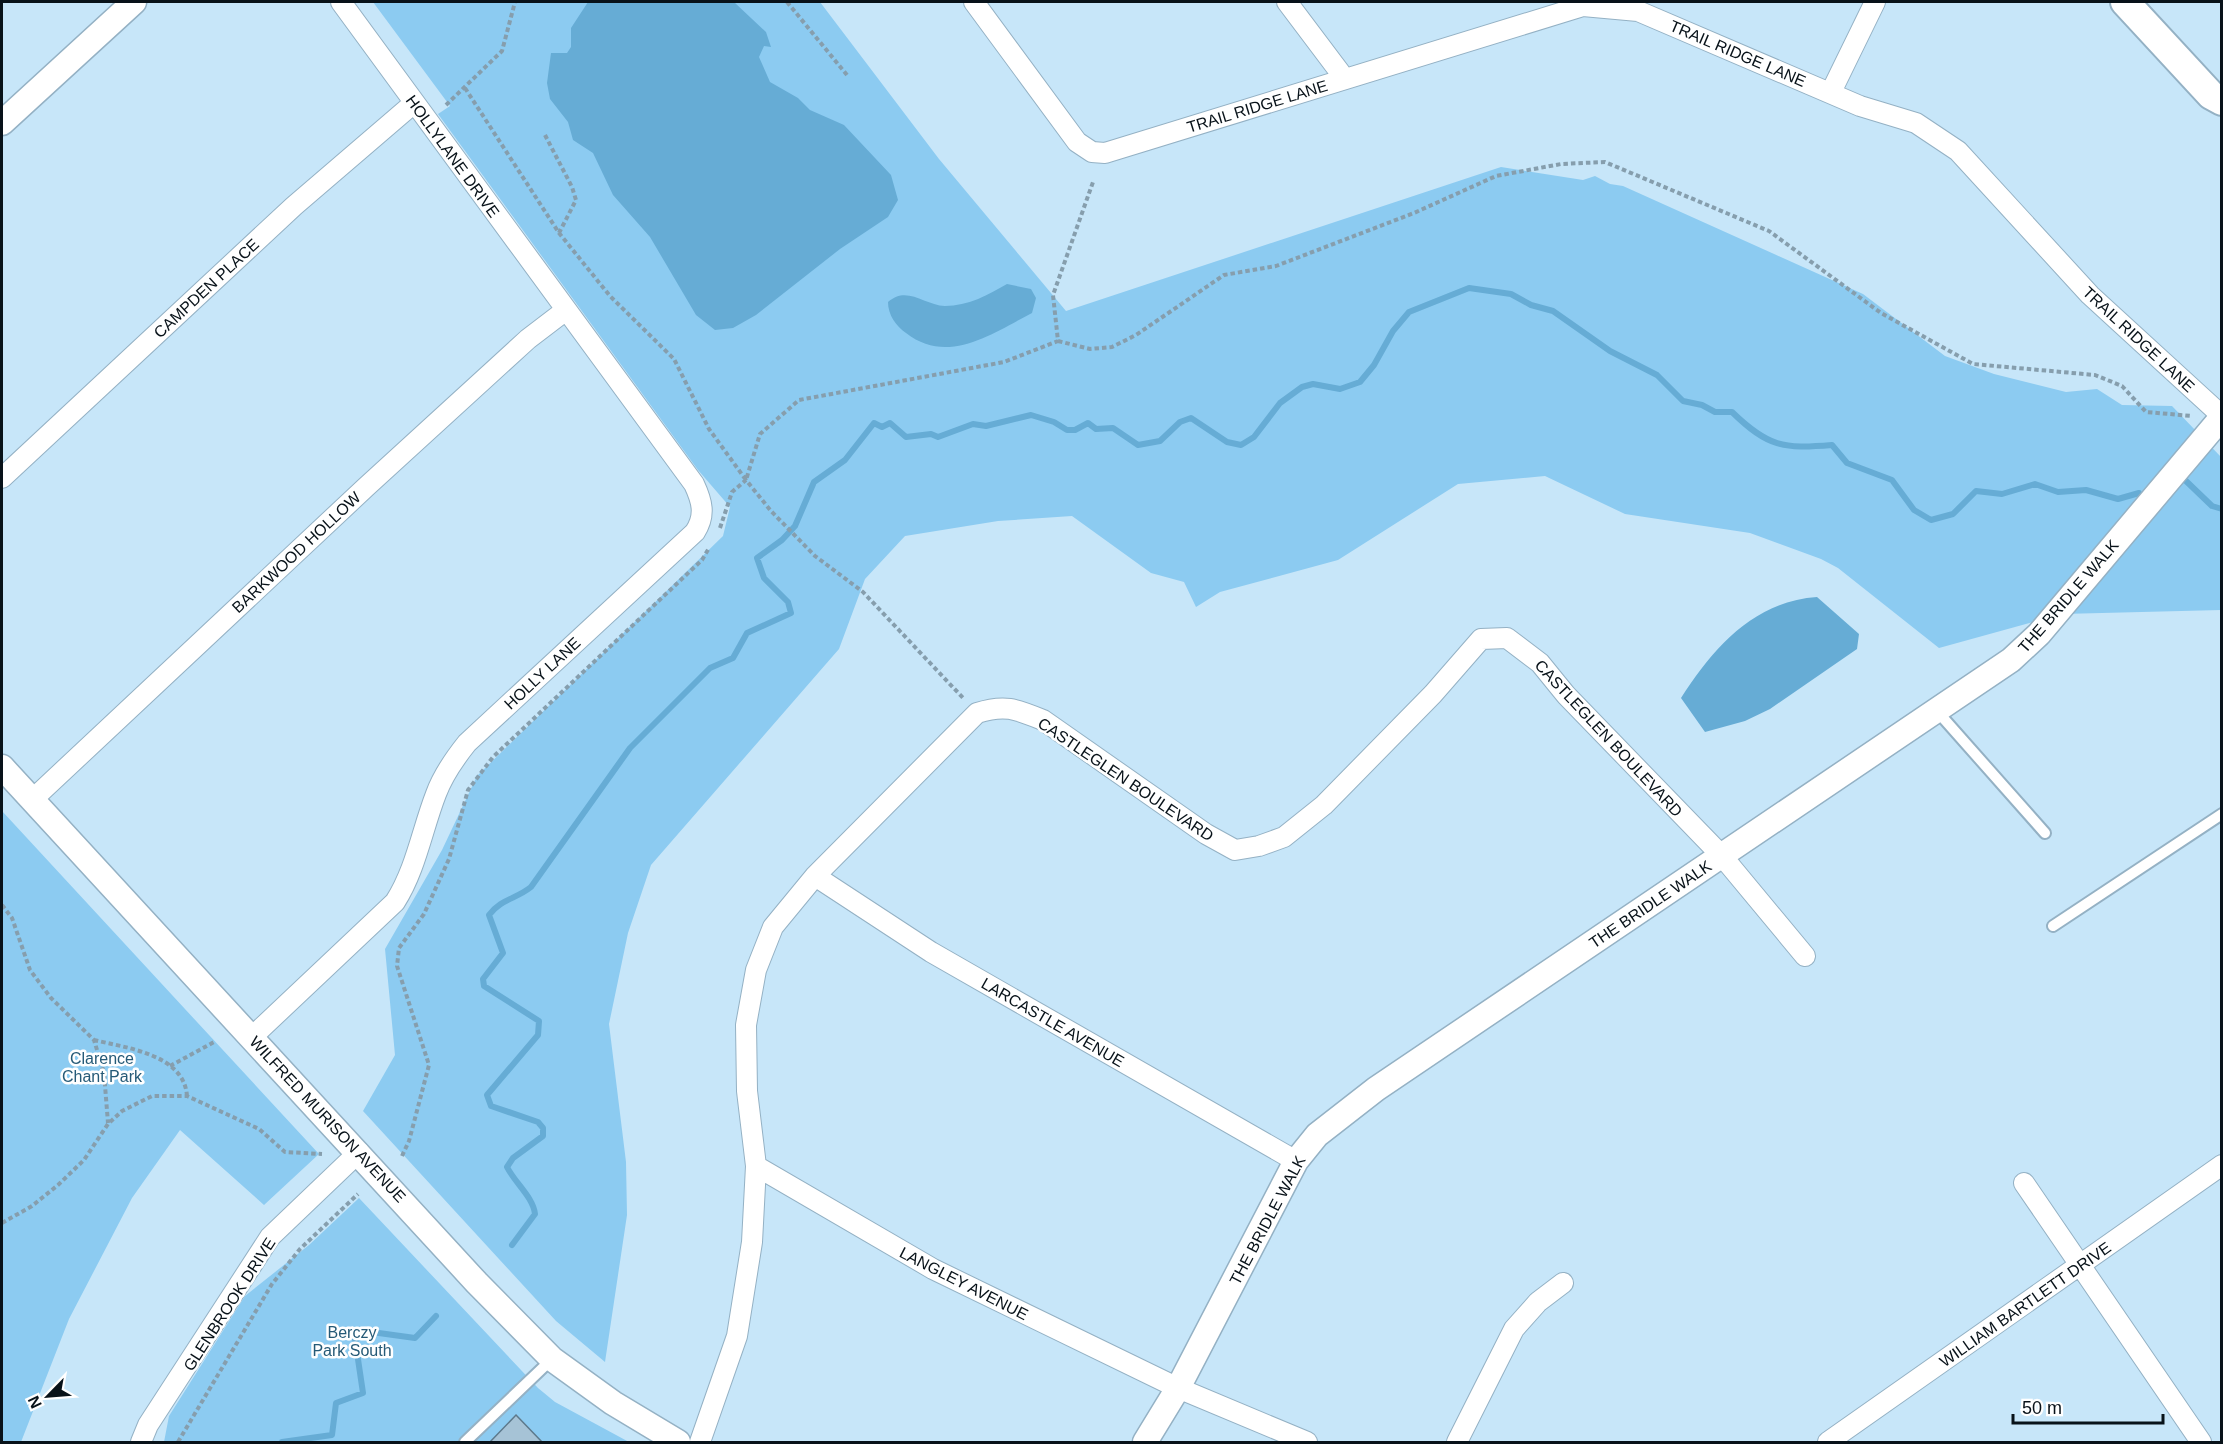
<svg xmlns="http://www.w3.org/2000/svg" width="2223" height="1444" viewBox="0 0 2223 1444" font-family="Arial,sans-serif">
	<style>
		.green { fill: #8ccbf1 }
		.water { fill: #66acd5 }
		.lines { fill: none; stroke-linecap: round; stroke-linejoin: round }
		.stream { stroke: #66acd5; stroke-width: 6 }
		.building { fill: #a6c3d6; stroke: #5d798b; stroke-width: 1.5 }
		.service-casing { stroke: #94b1c4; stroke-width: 14 }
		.minor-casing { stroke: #94b1c4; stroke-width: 22 }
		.tertiary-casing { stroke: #94b1c4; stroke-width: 27 }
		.secondary-casing { stroke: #94b1c4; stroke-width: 32 }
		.path { stroke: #869ead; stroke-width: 4; stroke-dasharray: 4.5 3; stroke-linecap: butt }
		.service { stroke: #fff; stroke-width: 10 }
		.minor { stroke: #fff; stroke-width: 20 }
		.tertiary { stroke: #fff; stroke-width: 24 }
		.secondary { stroke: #fff; stroke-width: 28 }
		.labels { text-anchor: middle; stroke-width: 5; stroke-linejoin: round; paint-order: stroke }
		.street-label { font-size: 16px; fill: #081219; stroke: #fff }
		.park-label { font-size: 16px; fill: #255a77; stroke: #fff }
	</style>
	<rect width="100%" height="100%" fill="#c7e6f9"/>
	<path class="green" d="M373,2h447l119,157 127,152 435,-144 82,13 12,-4 15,8 13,2 240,108 82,62 49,18 72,18 31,-3 25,16 50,1 49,51v153l-159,4 -123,34 -101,-80 -17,-9 -71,-26 -125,-19 -80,-38 -87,8 -120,76 -118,32 -24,15 -12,-25 -33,-9 -79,-57 -74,5 -93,15 -40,43 -26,70 -188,216 -23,68 -19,91 17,138 1,53 -22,147 -49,-41 -193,-210 32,-56 -10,-106 57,-99 35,-74 246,-240 7,-29 -32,-37 -260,-356 12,-8z
		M2,811l317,343 -55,51 -84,-75 -48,68 -63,121 -48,123h-19z
		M359,1198l179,190 17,14 74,40h-465l5,-26 76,-120 64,-51z"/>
	<path class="water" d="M588,2h146l32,30 5,15 -7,-1 -5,11 11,25 28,16 12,12 34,15 47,50 7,25 -10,17 -48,32 -84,66 -23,13 -18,2 -19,-15 -46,-78 -37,-42 -20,-42 -20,-13 -5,-18 -18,-23 -3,-16 4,-30h16l4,-6v-19z
		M1007,284l24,5 5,9 -4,15c-39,20 -84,53 -126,20 -10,-7 -18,-18 -18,-31 19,-17 36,3 57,4 23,0 43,-11 62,-22z
		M1817,597l42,37 -2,15 -87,60 -25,12 -40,11 -24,-34c32,-50 73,-97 136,-101z"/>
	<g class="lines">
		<path class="stream" d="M2186,481l26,25 10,3
			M512,1245l23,-31c-2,-17 -20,-31 -28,-47l6,-9 30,-22v-8l-5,-6 -47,-16 -4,-11 51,-60 1,-14 -55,-35 -1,-7 20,-26 -14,-38c12,-16 27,-16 42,-28l99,-139 80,-80 23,-10 14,-25 44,-20 -3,-11 -24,-24 -7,-20 25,-18 13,-14 19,-44 31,-22 29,-37 8,4 8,-4 16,14 25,-3 7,3 35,-13 13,2 45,-11 23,7 13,8h8l13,-7 8,6 17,-1 25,17 22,-4 20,-19 11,-4 36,24 14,3 13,-8 26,-34 22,-16 11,-3 27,5 20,-7 14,-17 19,-34 16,-19 60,-24 42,6 20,11 22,6 57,40 47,24 26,26 19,4 13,7h17c36,35 51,37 100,33l15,18 45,17 22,30 17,10 22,-6 23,-23 26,3 33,-10 23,8 28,-2 32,9 21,-6
			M282,1442l50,-7 4,-32 27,-10 -8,-54 2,-9 58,8 21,-22"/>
	</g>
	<path class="building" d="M516,1415l27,28h-54z"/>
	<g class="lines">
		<defs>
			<path id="service" d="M1937,711l108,122
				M2053,926l169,-112
				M465,1442l87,-83"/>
			<path id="minor" d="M974,2l103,140 15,10 13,1 478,-147 55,5 222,95 56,17 42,28 132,144 132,121
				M1287,2l58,77
				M1831,92l44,-90
				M2,478l292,-272 120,-103
				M32,800l334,-313 162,-148 38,-29
				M815,876l116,76 365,209
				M252,1037l143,-135c21,-33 27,-72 41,-108 7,-19 19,-36 31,-51l228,-211c11,-17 7,-31 -1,-48l-353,-482
				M756,1166l177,103 245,119 129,54
				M2024,1183l177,259
				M141,1442l7,-17 122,-188 89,-85
				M700,1442l37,-106 15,-94 4,-76 -9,-75 -1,-66 10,-55 17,-43 42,-51 162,-163c28,-9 39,-4 66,7l163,114 29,16 24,-4 25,-9 40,-32 109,-111 48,-55 26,-1 33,25 26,32 156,161 83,100
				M1457,1442l57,-113 24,-27 25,-19
				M1828,1442l394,-277"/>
			<path id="tertiary" d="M2,123l132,-121
				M2,767l475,516 75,76 61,44 65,39
				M1145,1442l33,-54 118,-227 21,-26 59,-46 635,-429 28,-26 183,-217"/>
			<path id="secondary" d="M2125,2l86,93 11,6"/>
		</defs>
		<use href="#service" class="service-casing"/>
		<use href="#minor" class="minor-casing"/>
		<use href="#tertiary" class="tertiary-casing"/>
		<use href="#secondary" class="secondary-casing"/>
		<path class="path" d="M787,2l60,73
			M465,88l94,145 51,63 64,63 35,70 37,51 14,-46 39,-34 205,-38 54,-21 -5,-46 40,-113
			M446,105l56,-54 13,-49
			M545,135l27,52 4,13 -17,33
			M1058,341l32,8 22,-2 24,-12 88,-60 52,-9 138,-53 82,-37 65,-12 44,-2 164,69 112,82 92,51 122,11 27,11 24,26 46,4
			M720,528l12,-36 14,-12 25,31 44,45 48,36 101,107
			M2,905l10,13 18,52 21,28 43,42 10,33 4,50
			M94,1040c32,8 90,14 93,56
			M170,1066l46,-25
			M402,1156l7,-15 20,-76 -32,-99 2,-18 25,-34 25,-55 19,-69 25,-33 209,-197 7,-12
			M2,1223l30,-17 26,-21 26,-25 24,-36 14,-13 30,-15h35l72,33 26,23 37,2
			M178,1442l94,-158 28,-35 58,-55"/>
		<use href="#service" class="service"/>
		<use href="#minor" class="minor"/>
		<use href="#tertiary" class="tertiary"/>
		<use href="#secondary" class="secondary"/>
	</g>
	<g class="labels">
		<g class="street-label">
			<text transform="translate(1738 53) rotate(23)" y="6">TRAIL RIDGE LANE</text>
			<text transform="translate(1257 106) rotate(-17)" y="6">TRAIL RIDGE LANE</text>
			<text transform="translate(453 156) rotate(54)" y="6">HOLLYLANE DRIVE</text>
			<text transform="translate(206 288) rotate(-43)" y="6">CAMPDEN PLACE</text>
			<text transform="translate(2139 339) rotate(43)" y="6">TRAIL RIDGE LANE</text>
			<text transform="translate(296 552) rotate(-43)" y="6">BARKWOOD HOLLOW</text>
			<text transform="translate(2068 596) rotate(-49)" y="6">THE BRIDLE WALK</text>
			<text transform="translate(542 673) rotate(-43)" y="6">HOLLY LANE</text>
			<text transform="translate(1609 738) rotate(47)" y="6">CASTLEGLEN BOULEVARD</text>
			<text transform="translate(1126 779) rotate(34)" y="6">CASTLEGLEN BOULEVARD</text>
			<text transform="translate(1650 904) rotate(-34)" y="6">THE BRIDLE WALK</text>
			<text transform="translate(1053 1022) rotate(30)" y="6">LARCASTLE AVENUE</text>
			<text transform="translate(328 1119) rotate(47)" y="6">WILFRED MURISON AVENUE</text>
			<text transform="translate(1267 1220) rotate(-62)" y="6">THE BRIDLE WALK</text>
			<text transform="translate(964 1283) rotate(27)" y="6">LANGLEY AVENUE</text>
			<text transform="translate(229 1304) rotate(-57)" y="6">GLENBROOK DRIVE</text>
			<text transform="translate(2025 1304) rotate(-35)" y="6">WILLIAM BARTLETT DRIVE</text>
		</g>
		<g class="park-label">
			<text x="102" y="1064">Clarence<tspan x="102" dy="18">Chant Park</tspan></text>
			<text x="352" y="1338">Berczy<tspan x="352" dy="18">Park South</tspan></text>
		</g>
	</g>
	<rect width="2223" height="1444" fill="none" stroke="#081219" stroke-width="6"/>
	<g transform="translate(48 1396) rotate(245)" stroke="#ffffff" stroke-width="4.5" paint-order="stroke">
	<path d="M0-4.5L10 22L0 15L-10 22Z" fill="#081219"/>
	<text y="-9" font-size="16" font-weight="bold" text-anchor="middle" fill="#081219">N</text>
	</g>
	<path d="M2013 1414v9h150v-9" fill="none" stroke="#081219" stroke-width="3"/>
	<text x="2022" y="1414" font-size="18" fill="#081219" stroke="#ffffff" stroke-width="4.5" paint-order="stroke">50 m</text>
</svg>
